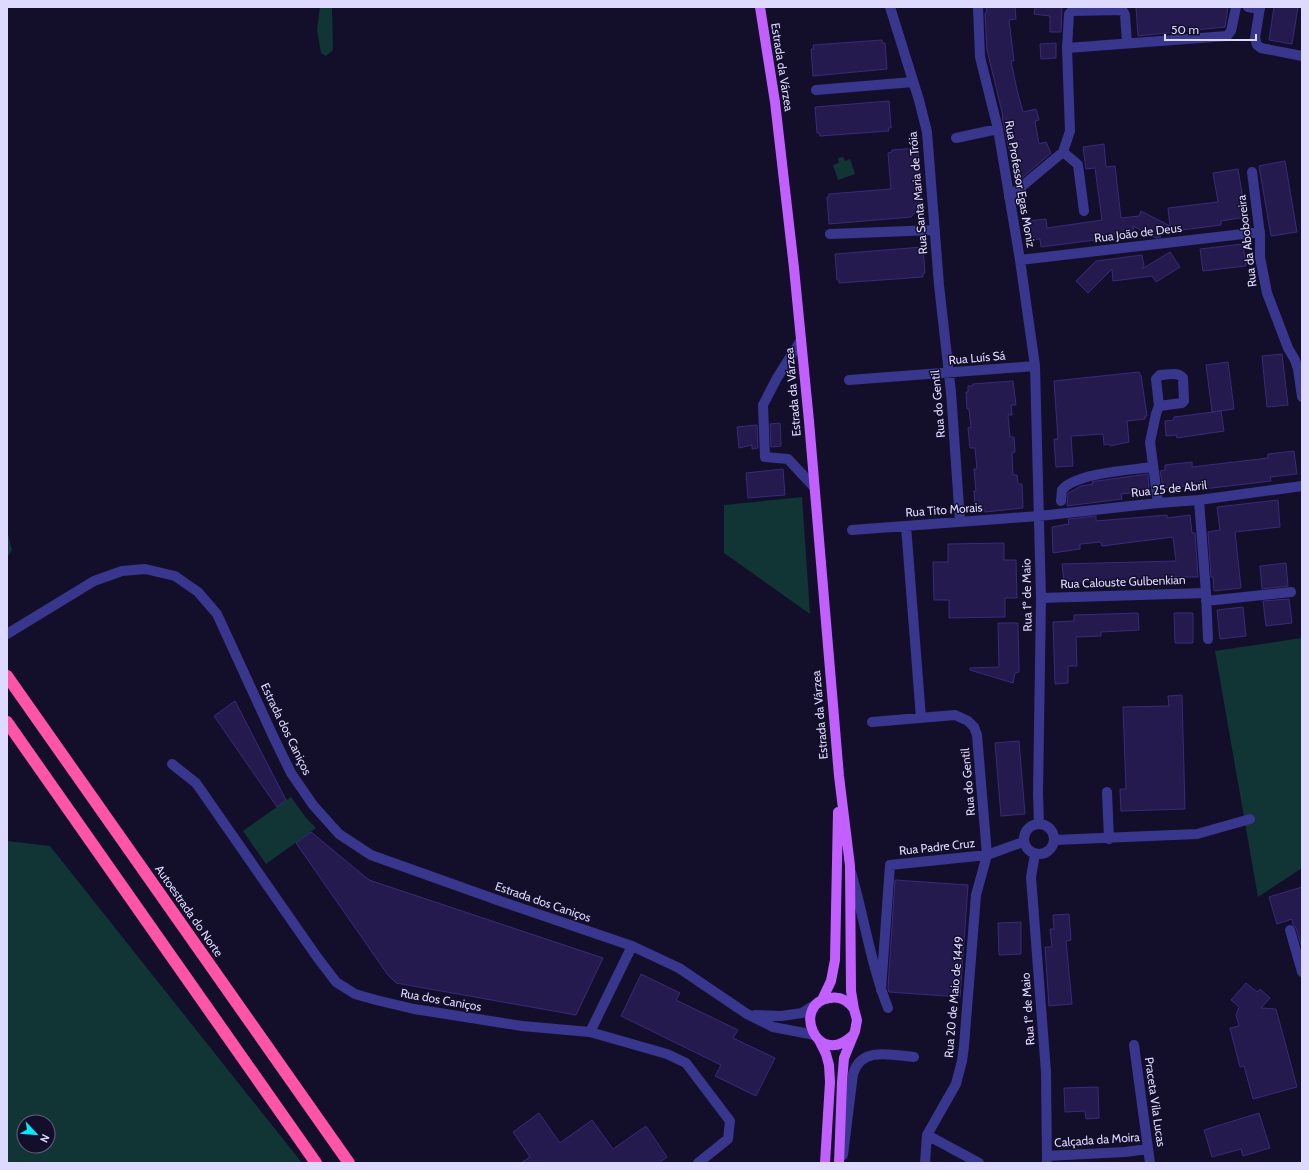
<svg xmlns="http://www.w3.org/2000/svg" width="1309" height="1170" viewBox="0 0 1309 1170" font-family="Cabin,sans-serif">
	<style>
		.green { fill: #113534; fill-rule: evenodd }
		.building { fill: #241a4d; stroke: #392a7b }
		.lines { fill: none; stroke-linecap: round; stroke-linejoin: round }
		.minor { stroke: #39378d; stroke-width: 10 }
		.major { stroke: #c260ff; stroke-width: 10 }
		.highway { stroke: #ff54a8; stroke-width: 12 }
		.labels { text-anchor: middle; stroke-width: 3; stroke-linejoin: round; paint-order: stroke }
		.street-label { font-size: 12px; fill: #ddd9ff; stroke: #130f2b }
	</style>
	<rect width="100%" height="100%" fill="#130f2b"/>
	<path class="green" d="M320,7h12l1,42 -1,2 -6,5 -5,-3 -4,-23z
		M843,157l2,4 5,-2 5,15 -17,6 -5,-15 6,-2 -1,-5z
		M802,497l8,117 -86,-61v-48z
		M7,530l5,20 -5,8z
		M1302,638v230l-44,29 -43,-246z
		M291,797l15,21 10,10 -50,36 -23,-33z
		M7,841l43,5 252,317h-295zM24,1122h24v24h-24z"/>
	<path class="building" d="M986,7h29l1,12 -7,1 5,41h-3l6,29 6,22 13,-3 3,11 -4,1 4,23 7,-2 5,11 -35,30 -14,-67h1l-16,-66 -2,-37 2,-1z
		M1035,7h27l-1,25h-11v-16l-16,-2z
		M1136,7h92l-3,20 -87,9z
		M1274,7h24l-6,37 -23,-4z
		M882,40v3h3l2,26 -74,7 -2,-27h3l-1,-4z
		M1056,43v15l-15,1 -1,-15z
		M889,101l2,27h-3l1,3 -69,5 -1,-3h-2l-2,-26z
		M1104,144l2,23 9,-1 6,52 18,-2 2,-5 29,15 -2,-18 50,-6 -5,-29 25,-4 8,48 -25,4v4l-63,8 3,4 -5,1 -23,-12 1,9 -93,12 -1,-8 -10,1 -2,-19 18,-2 1,9 55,-8 -7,-52 -9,1 -3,-22z
		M918,148l4,57 -11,12 -82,7 -2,-27h2v-3l62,-5 -3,-36 4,-1v-2z
		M1285,161l12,71 -26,4 -12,-70z
		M1243,244l3,22 -43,5 -3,-22z
		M923,247l2,26 -2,1v3l-84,6v-3h-2l-2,-26z
		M1170,252l10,15 -24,15 -4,-6 -39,5 -1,-12 -24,24 -12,-12 20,-20 46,-6 2,11 -2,3z
		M1282,354l6,51 -21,2 -5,-51z
		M1228,362l6,47 -22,3 -6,-47z
		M1139,372l1,3h1l6,41h-2v3l-18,2 2,21 -19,4 -1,-2 -5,1 -1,-11 -32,2 2,30 -17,1 -2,-28h4l-4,-58z
		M1013,381l3,24h-5l1,10h-4l2,22h4l1,15 -3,1 1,22h4l1,9h4l1,24 -38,4v-2h-8v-5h-2l-1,-14h2l-2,-22h3l-2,-21h-5l-2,-20 3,-1 -2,-18h-2l-1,-17h2v-6h5v-2z
		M1221,411l3,20 -47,7 -1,-3 -10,1 -1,-15 9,-1v-3z
		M780,423l1,23 -10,1 -1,-23z
		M757,425l1,23 -6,1v-4l-13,3 -2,-21z
		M1294,451l3,23 -27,3 1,4 -76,9 -1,-5 -31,3 -3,-17 5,-1v-5l27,-3v5l76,-9v-4z
		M783,469l2,26 -37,3 -2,-25z
		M1148,474l1,17 -28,3 1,5 -55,7 1,-13 13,-7 12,-2 -1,-2 5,-1z
		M1278,500l2,27 -45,5 6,56 -27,3 -1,-14h-2l-3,-45 12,-2 -3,-23z
		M1167,515v3l23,-3 2,18h3l3,44h-25l1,2 -110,3 -2,-18 114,-3 -3,-24 -71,9 -1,-4 -21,2v5l-27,4 -1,-26 17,-3 -1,-5 28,-3v5z
		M1004,543v17h12l1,38h-12v19l-56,1v-18h-15l-1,-38h15v-18z
		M1286,563l2,23 -26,3 -2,-23z
		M1289,599l3,24 -26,3 -3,-25z
		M1243,607l3,29 -26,3 -3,-29z
		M1138,613l1,17 -38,2v4l-25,1 1,29h-9v17l-13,1 -2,-62 21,-1v-6z
		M1174,613h19v30h-18z
		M998,623h20l1,49 -4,1 -2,10 -43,-13v-2l29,-1z
		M1182,695l3,114 -64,2 -1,-22h6l-3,-82 46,-1 -1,-10z
		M235,701l51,99 -9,7 -63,-91z
		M1019,741l6,73 -24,2 -6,-73z
		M311,832l58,48 234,78 -27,57 -180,-32 -8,-8 -92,-132z
		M895,880l73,5 -8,112 -71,-5 -1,-4z
		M1302,887v58h-1l-5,-17 -3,-3 -1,-6 -15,5 -8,-27z
		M1069,914l2,26 -5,1 6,63 -23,2 -4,-59h7l-2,-18h4l-1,-14z
		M1021,922v32l-22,1 -1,-32z
		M641,974l39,19 -4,7 62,30 -5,8 42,20 -19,38 -41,-20 6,-11 -100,-49z
		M1246,983l11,9 3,-3 10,9 -9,10 15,1 21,78 -44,12 -9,-33 -4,1 -10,-39 9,-2 -3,-11 3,-8 -8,-7z
		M1098,1087l1,31 -13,1 -1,-8 -20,1 -1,-24z
		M539,1113l21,30 32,-23 21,29 33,-23 21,31 -8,6h-138l9,-6 -17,-25z
		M1259,1113l11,35 -27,8 -2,-7 -29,8 -8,-27z"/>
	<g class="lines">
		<path class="minor" d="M890,7l29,93 8,32 12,153 12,107 9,129
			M978,7l2,50 18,72 22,131 15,106 6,232 -3,196 1,30
			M1248,7l12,2
			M1260,7l-5,31 2,7 4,3 41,8
			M1067,48l160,-12 4,-5 5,-24
			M816,90l97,-8
			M956,138l42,-9
			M1063,152l12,10 3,3 6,46
			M1252,172l8,63v22l7,36 21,55 7,12 3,9 4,28
			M1009,197l54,-45 7,-21 -3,-83 2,-34 3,-3 46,-1 5,1 2,4 2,28
			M830,234l105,-4
			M1020,260l240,-28
			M801,340l-24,38 -14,27 2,52 23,2 26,28
			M849,380l186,-14
			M1199,500l7,93 2,46
			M1061,501l1,-11c13,-17 69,-20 90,-23
			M1158,503l-8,-61 6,-28 3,-8 -3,-27 4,-4c7,0 18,-4 23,3l1,23 -2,2 -23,3
			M906,526l15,192
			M852,530l187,-14 119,-13 41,-3 103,-14
			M1041,598l165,-5
			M1206,601l85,-9
			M7,634l87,-53 28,-10 23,-2 30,7 23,16 19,22 56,122 18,37 22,32 26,29 32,21 129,46 132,45 47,22 68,46 26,13 42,8
			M872,722l83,-7 13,6 6,6 3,8 10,120 -11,40 -12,151 -2,15 -6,23 -29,51 -2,28
			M172,764l24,19 121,174 19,25 19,12 21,6 38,9 108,17 68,6 77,22 19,9 44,58 -2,18 -30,24
			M1107,792l2,47
			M1024 839a15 15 0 1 1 30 0a15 15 0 1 1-30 0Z
			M1054,840l143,-6 53,-15
			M1035,854l-4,23 15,195 1,91
			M851,872c13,45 20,93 37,136
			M1290,930l12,42
			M881,990l9,-125 97,-10 36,-13
			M755,1015l26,1 21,-3 16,-10
			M590,1032l42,-86
			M1134,1045l16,118
			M927,1135l52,28
			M843,1155l10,-81c8,-28 39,-19 61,-17
			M1047,1156l78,-4 23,-3"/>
		<path class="major" d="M760,7l15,95 19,166 15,153 30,355 11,90 1,125 3,18 3,11 -2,11 -11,27 -2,24 -3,81
			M822,1000l9,-19 4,-21 3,-148
			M852,1036c-36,33 -61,-33 -22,-38 10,-2 18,3 24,11
			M819,1040l7,14 3,11 1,17 -5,81"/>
		<path class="highway" d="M7,676l342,487
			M7,722l309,441"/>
	</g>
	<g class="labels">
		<g class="street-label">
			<text transform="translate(782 67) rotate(81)" y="4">Estrada da Várzea</text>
			<text transform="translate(1020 184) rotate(80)" y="4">Rua Professor Egas Moniz</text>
			<text transform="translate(918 193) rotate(-95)" y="4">Rua Santa Maria de Tróia</text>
			<text transform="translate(1138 233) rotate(-7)" y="4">Rua João de Deus</text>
			<text transform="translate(1247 241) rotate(-97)" y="4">Rua da Aboboreira</text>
			<text transform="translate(977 358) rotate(-5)" y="4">Rua Luís Sá</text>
			<text transform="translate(793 392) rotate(-95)" y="4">Estrada da Várzea</text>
			<text transform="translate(938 404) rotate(-95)" y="4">Rua do Gentil</text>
			<text transform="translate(1169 489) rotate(-6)" y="4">Rua 25 de Abril</text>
			<text transform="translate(944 510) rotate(-4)" y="4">Rua Tito Morais</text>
			<text transform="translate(1123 582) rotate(-2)" y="4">Rua Calouste Gulbenkian</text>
			<text transform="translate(1027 595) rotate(-91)" y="4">Rua 1º de Maio</text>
			<text transform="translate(820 715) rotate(-95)" y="4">Estrada da Várzea</text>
			<text transform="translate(286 729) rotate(64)" y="4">Estrada dos Caniços</text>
			<text transform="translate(968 782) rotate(-95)" y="4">Rua do Gentil</text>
			<text transform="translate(937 847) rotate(-6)" y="4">Rua Padre Cruz</text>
			<text transform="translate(543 902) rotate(19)" y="4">Estrada dos Caniços</text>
			<text transform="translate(189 911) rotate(55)" y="4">Autoestrada do Norte</text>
			<text transform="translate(954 997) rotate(-85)" y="4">Rua 20 de Maio de 1449</text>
			<text transform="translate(441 1000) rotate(10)" y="4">Rua dos Caniços</text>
			<text transform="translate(1028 1009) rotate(-94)" y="4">Rua 1º de Maio</text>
			<text transform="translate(1155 1102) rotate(82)" y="4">Praceta Vila Lucas</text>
			<text transform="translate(1097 1140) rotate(-4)" y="4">Calçada da Moira</text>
		</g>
	</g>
	<rect width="1309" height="1170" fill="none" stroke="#ddd9ff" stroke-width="16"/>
	<g transform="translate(36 1134) rotate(116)"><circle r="19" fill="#130f2b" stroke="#646080"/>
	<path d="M0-3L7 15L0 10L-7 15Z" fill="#05e9ff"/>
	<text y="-6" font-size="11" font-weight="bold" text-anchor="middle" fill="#ddd9ff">N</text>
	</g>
	<path d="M1165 34v6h91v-6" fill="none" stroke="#ddd9ff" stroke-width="2"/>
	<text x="1171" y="34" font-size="12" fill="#ddd9ff" stroke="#130f2b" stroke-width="3" paint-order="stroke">50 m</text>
</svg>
